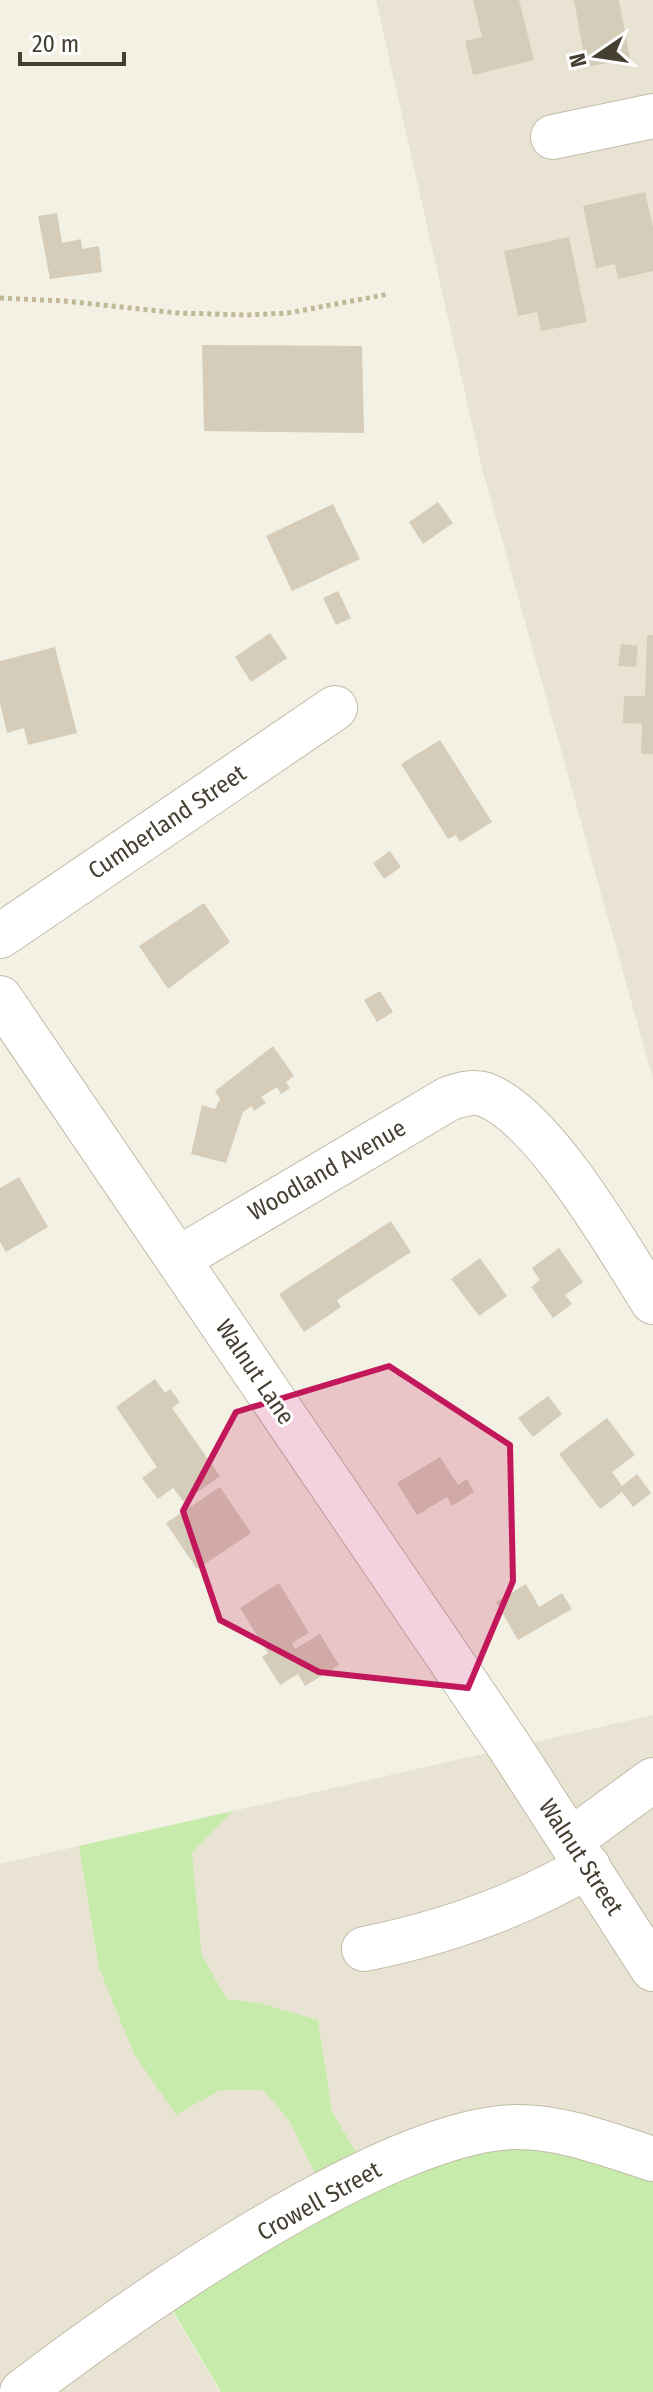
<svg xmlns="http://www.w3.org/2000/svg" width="653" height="2392" viewBox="0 0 653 2392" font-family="'Fira Sans Condensed',sans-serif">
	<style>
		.residential { fill: #e8e3d2 }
		.green { fill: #c6ebaa }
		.building { fill: #d5cdb9 }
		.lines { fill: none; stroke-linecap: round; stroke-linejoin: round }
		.minor-casing { stroke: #c2bca9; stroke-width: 46 }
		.path { stroke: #c2b796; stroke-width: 5; stroke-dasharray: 4 4; stroke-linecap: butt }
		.minor { stroke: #fff; stroke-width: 44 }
		.marked { fill: #c2185b; fill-opacity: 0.2; stroke: #c2185b; stroke-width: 6; stroke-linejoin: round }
		.labels { text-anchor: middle; stroke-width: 6; stroke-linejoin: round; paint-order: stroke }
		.street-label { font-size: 24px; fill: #464033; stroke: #fff }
	</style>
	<rect width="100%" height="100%" fill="#f3f0e4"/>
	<path class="residential" d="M376,0h277v1079l-171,-611z
		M653,1715v442l-282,20 -39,-65 -14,-92 -58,-17 -33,-4 -25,-43 -10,-103 41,-42z
		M79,1846l20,122 77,147 44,-25h43l27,32 36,75 -156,111 50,84h-220v-528z"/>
	<path class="green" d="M233,1811l-41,42 10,103 25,43 33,4 58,17 14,92 39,65 82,-40 200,20v235h-432l-54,-91 159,-105 -36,-74 -27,-32h-43l-44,25 -42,-61 -35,-86 -20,-122z"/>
	<path class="building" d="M473,0h46l15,60 -61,15 -8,-34 17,-4z
		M574,0h45l11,59 -44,8z
		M645,192l8,35v44l-35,8 -3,-15 -19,4 -13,-62z
		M57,213l5,30 19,-4 1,10 17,-3 3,26 -52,7 -12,-63z
		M569,237l18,85 -46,9 -4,-19 -19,4 -14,-65z
		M202,345l160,1 2,87 -160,-2z
		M438,502l15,21 -30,21 -14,-22z
		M333,504l27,55 -68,32 -26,-55z
		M338,591l13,27 -15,7 -13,-27z
		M270,633l17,25 -36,24 -16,-25z
		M647,635h6v119h-12l1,-30 -19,-1 1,-27h21z
		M621,644l17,2 -2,21 -18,-1z
		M55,647l22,86 -49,12 -4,-17 -17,5 -7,-30v-42z
		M440,740l52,82 -32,20 -4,-7 -8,4 -47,-75z
		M390,851l11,16 -17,12 -11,-16z
		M204,903l26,39 -62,47 -29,-43z
		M380,991l13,21 -16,10 -13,-22z
		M273,1046l21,30 -8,6 4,6 -9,6 -4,-7 -16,10 5,6 -12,8 -2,-5 -9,6 -17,51 -35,-9 11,-49 13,4 5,-10 -5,-8z
		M19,1177l29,50 -42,25 -6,-10v-54z
		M391,1221l20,31 -74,48 4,7 -37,25 -25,-38z
		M559,1248l24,34 -18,13 7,9 -19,14 -22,-31 9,-7 -8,-12z
		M480,1258l27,38 -28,20 -28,-37z
		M155,1379l10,14 5,-4 10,13 -8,6 48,68 -36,26 -11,-14 -15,11 -16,-21 15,-11 -41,-60z
		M548,1396l14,18 -29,23 -15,-19z
		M607,1418l28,37 -23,17 10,14 15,-12 14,19 -18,14 -11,-15 -22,17 -41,-55z
		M440,1457l18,28 9,-6 7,13 -22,14 -5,-9 -30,18 -20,-32z
		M220,1487l31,46 -54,36 -31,-46z
		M279,1583l30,50 -17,10 3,6 25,-15 19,31 -34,21 -7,-12 -18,11 -18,-28 6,-4 -28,-45z
		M526,1584l13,23 23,-14 10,16 -54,31 -22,-38z"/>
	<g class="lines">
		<defs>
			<path id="minor" d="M553,137l100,-21
				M0,936l335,-228
				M0,998l509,748 144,223
				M178,1259l270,-160c11,-4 23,-8 35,-5 59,19 136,155 170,208
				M571,1840l82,-60
				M364,1949c80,-16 154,-42 224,-83
				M22,2392c104,-80 366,-265 495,-265 47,0 92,18 136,32"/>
		</defs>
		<use href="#minor" class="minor-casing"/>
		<path class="path" d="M0,298l64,3 114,12 69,2 41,-2 101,-19"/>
		<use href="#minor" class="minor"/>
	</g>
	<path class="marked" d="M389,1366l121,79 3,136 -45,107 -149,-16 -99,-52 -37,-109 53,-99z"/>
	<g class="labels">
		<g class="street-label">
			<text transform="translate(167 822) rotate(-34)" y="8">Cumberland Street</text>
			<text transform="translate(327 1170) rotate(-30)" y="8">Woodland Avenue</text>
			<text transform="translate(255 1372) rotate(56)" y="8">Walnut Lane</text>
			<text transform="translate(581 1857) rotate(57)" y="8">Walnut Street</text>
			<text transform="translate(319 2201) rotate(-29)" y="8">Crowell Street</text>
		</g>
	</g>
	<g transform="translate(597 56) rotate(257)" stroke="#ffffff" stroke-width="6" paint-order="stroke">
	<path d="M0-6L14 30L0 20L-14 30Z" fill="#464033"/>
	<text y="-12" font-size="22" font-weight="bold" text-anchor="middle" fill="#464033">N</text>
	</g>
	<path d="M20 52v12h104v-12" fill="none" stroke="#464033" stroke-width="4"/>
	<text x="32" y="52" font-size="24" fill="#464033" stroke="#ffffff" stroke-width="6" paint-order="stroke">20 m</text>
</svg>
